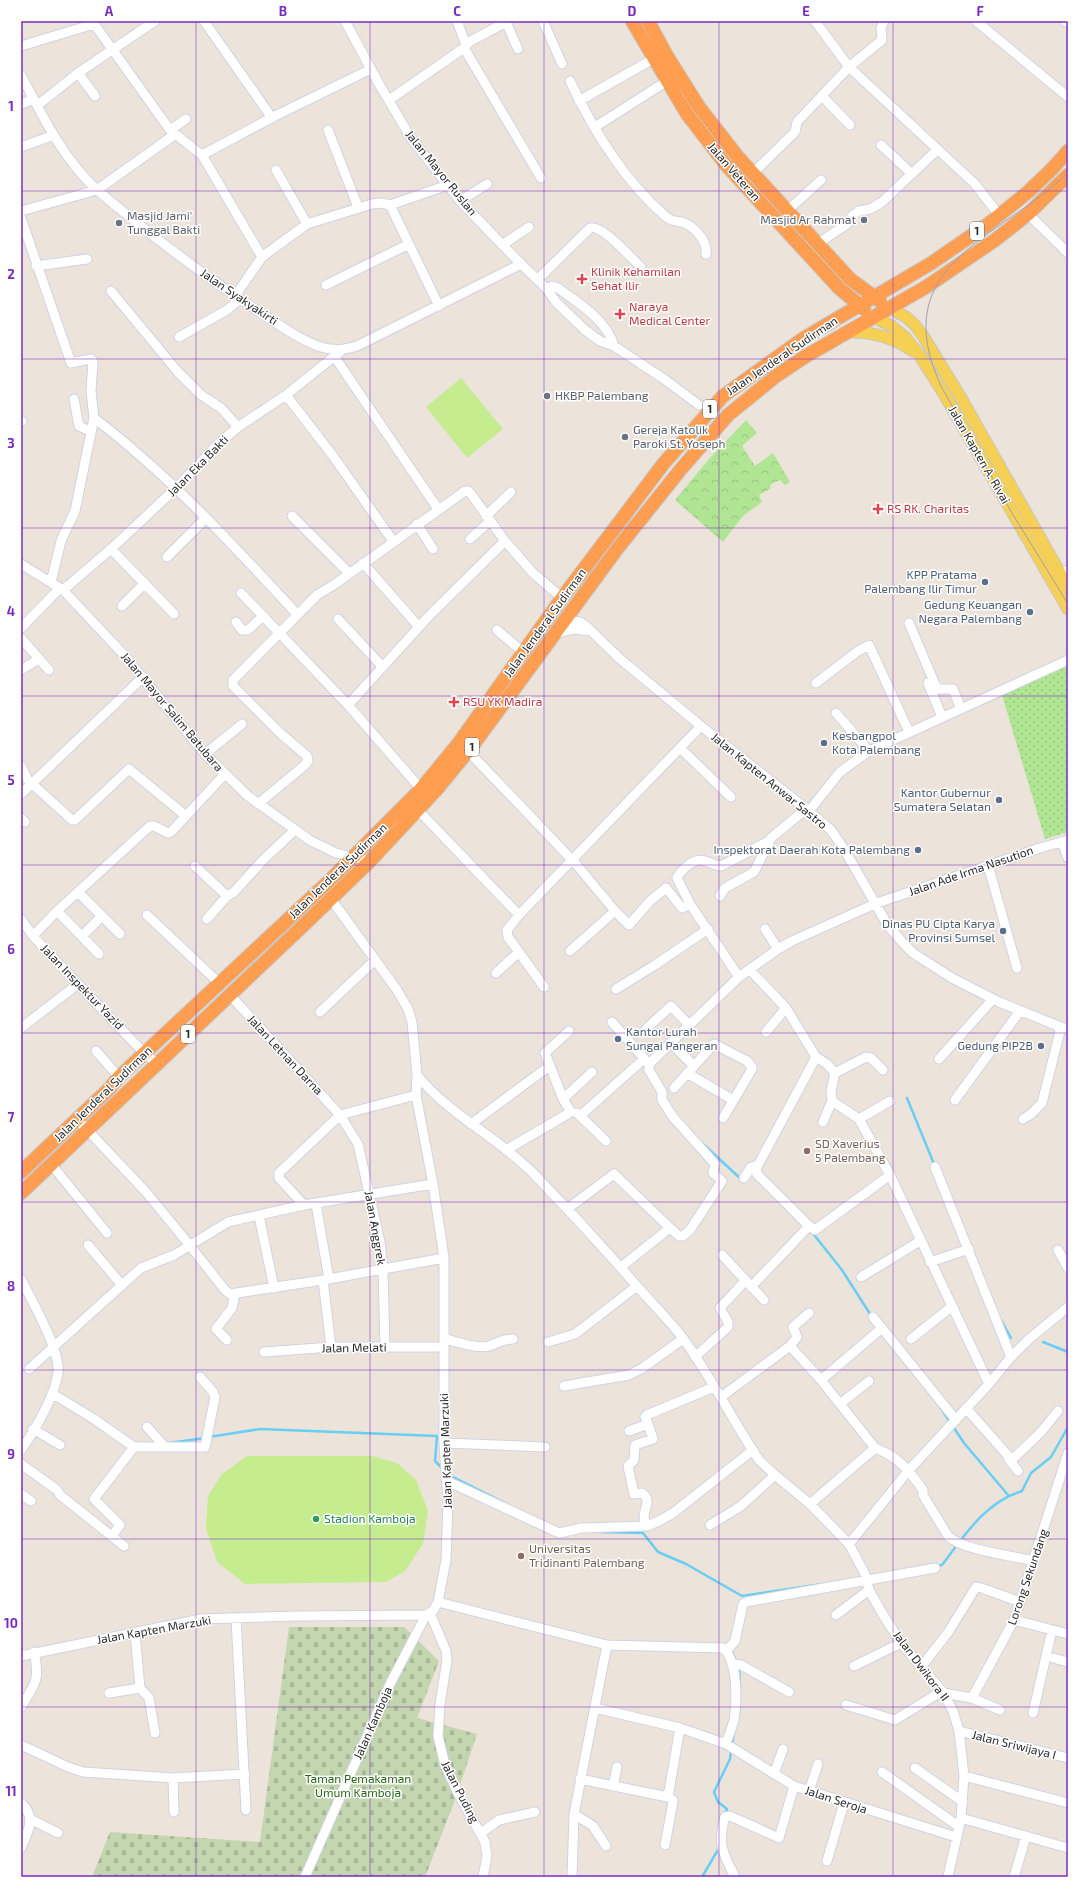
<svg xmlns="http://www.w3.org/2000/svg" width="1089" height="1898" viewBox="0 0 1089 1898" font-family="'Exo 2',sans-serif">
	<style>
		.forest { fill: url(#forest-crowns) }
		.cemetery { fill: url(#cemetery-stones) }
		.park { fill: url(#park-dots) }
		.pitch { fill: #c5ed8f }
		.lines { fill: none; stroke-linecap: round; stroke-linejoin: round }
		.stream { stroke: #68cef3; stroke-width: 2.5 }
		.minor-casing { stroke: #cfd3e2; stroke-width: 11 }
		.major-casing { stroke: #c7c7c7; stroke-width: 13 }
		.highway-casing { stroke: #c7c7c7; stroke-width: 15 }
		.minor { stroke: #fff; stroke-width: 9 }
		.major { stroke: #f5d055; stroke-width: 11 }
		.highway { stroke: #ff9d51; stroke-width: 13 }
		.tram { stroke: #9ca0b4; stroke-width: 1 }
		.grid { fill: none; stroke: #7b2cbf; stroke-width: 1; stroke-opacity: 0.55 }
		.worship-dot { fill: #6b7280; stroke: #fff; stroke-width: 1.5 }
		.health-dot { fill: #e0444e; stroke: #fff; stroke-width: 1.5 }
		.service-dot { fill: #5c6f8a; stroke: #fff; stroke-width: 1.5 }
		.education-dot { fill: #8d6e63; stroke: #fff; stroke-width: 1.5 }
		.leisure-dot { fill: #2e9e5b; stroke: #fff; stroke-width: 1.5 }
		.labels { text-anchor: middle; stroke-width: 3; stroke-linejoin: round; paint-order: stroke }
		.shield { fill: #fff; stroke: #696969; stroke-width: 1 }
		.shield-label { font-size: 11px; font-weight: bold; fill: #292929 }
		.street-label { font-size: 12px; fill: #292929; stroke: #fff }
		.worship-label { font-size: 12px; fill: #5b616d; stroke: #fff; text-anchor: start }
		.health-label { font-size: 12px; fill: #be3a42; stroke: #fff; text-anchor: start }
		.service-label { font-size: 12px; fill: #4e5e75; stroke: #fff; text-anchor: end }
		.education-label { font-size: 12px; fill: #785e54; stroke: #fff; text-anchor: start }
		.leisure-label { font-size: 12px; fill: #27864d; stroke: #fff; text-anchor: start }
		.park-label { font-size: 12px; fill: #276817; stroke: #fff }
		.neatline { fill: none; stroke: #7b2cbf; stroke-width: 1.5 }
		.grid-label { font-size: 13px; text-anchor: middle; font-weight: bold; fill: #7b2cbf }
	</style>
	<defs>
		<pattern id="forest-crowns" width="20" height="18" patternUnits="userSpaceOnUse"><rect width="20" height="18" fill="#afe593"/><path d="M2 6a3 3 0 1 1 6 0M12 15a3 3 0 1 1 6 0" fill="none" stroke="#97c47f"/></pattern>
		<pattern id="cemetery-stones" width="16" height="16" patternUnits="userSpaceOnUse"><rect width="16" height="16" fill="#c3d6b0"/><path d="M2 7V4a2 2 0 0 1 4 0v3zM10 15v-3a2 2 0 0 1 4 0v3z" fill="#a8b897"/></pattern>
		<pattern id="park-dots" width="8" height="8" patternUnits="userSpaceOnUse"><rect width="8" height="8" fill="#afe593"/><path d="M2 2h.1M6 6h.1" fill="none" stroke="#97c47f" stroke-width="1.8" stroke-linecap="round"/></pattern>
	</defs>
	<rect width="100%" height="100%" fill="#ece4da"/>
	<path class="forest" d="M746,420l11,13 -15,13 13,20 18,-13 17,29 -5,3 -5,-5 -9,4 -1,5 -11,6 3,7 -19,14 -20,26 -48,-42 34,-41z"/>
	<path class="cemetery" d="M289,1627h115l35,34 -22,57 60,16 -23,69 -29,74h-333l18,-45 150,10z"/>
	<path class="park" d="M1068,666v166l-23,7 -43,-144z"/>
	<path class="pitch" d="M461,378l42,51 -36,29 -41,-51z
		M247,1456h125l25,7 19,17 12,31 -5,33 -18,27 -19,11 -141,2 -28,-22 -11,-34 2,-32 14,-22z"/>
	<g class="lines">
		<path class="stream" d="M907,1098l27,66
			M702,1143l40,37
			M811,1231l31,39 30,47
			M1001,1320l10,18
			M1043,1342l25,10
			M940,1407l24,36 44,52
			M209,1437l51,-8 177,7 -2,25 7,7
			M169,1443l36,-5
			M449,1475l58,29
			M601,1532l42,1 15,19 28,12 56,32 80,-12
			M936,1566l6,-1c22,-29 43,-63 80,-74l9,-18 20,-16 17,-30
			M731,1649l4,10
			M739,1667l1,20 -1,23
			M732,1745l2,-13
			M725,1814l2,-5 -9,-7 -4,-10 16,-33 1,-9
			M702,1877l17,-29"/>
		<defs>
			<path id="minor" d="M92,21l78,109 32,25 60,102
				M204,21l68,97
				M345,21l34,63 32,54 49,63 61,63 26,25 9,13 29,28 15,11 14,5 50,33 35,26
				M457,21l9,24
				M543,21l19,43
				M815,21l34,46 126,117 24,31
				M976,21l92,76
				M1065,21l3,2
				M506,22l12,27
				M21,46l73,-22
				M464,48l77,130
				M78,73l17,23
				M21,75c21,40 42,84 76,115 51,43 104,84 161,121 20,13 40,28 63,36 13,4 23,3 36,-1l164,-82
				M570,81c23,49 54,99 95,135 6,5 10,5 17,6 12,4 26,19 24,32
				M822,96l28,29
				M389,100l75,-52 5,-6 39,-21
				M579,101l74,-42
				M21,104l13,-5
				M38,105l40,-32 77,-52
				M595,127l72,-46
				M170,130l16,-11
				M328,130l30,77
				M881,145l31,29
				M21,147l33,-12
				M202,155l73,-39 96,-47
				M753,173l42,-41 2,-10 52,-55 33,-27 -1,-12 3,-7
				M460,201l27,-17
				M390,205l58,-20
				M21,211l76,-21 77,-55
				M787,211l34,-31
				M1028,214l40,39
				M21,218l50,145 20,-4 2,2 -2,30 3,27
				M307,224l65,-20 9,-1 9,2 49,101
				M817,244l30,-20 5,-8 7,-5 11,-2 12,-7 55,-52
				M502,245l27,-18
				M36,266l51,-7
				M538,279l52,-51c12,-4 42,31 51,39
				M326,285l83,-41
				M547,289l5,-3 6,2c21,15 49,33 56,58
				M111,291l67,81 23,23 20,13 17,19
				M235,296l27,-39 45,-33 -31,-54
				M179,337l48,-27 13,-11
				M334,356l104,153
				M286,395l47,61 60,85
				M74,399l5,27 11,5
				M21,421h1
				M292,516l57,57
				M486,516l25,-24
				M417,524l16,25
				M470,539l20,-18
				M111,549l63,65
				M167,557l38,-38
				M363,563l56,64
				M21,564l42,26 62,66 80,98 43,42 63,45 25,12 33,8
				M1060,574l8,-4
				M51,582l10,-41 14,-30 19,-93c74,56 140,128 203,196
				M63,590l48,-41 64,-60 43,-45 20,-17 48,-32 55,-44
				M241,593l107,112 73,84
				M122,606l22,-22
				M338,619l44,47
				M236,622l6,8h6l15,-14
				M909,623l28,66h16l8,20
				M561,624l12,-3 7,1 6,4 33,32 82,68 108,85 22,19 13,19 43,75 15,18 11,11 39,25 47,24 69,28
				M21,628l39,-40
				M497,630l27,23
				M554,634l20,-5 17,2
				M21,638l28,32
				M21,670l18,-11
				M816,683l42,-32 11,-6 40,87
				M928,683l14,34
				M348,705l81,-89 76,-75
				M836,713l33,38
				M680,748l51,49
				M468,751l108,113 39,47 -45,40
				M205,754l37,-30
				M21,766l7,14 44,40h3l54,-51 57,47
				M21,794l122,-117
				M258,804l47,-39 3,-4 -1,-5 -27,-23 -47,-47v-6l84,-85 18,-11 130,-93h3l3,3 34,47 28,32 29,25
				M418,810l101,105
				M809,811l31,-39 29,-21 199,-91
				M21,818l4,4
				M1062,842l6,16
				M988,865l29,103
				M195,866l32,30 7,-4 30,-33 31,-29
				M78,892l42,42
				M720,896l5,-8 29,-16 17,-34 35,-29
				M57,911l42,43
				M615,911l14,14 21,-24 16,-13 16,20 8,-4
				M147,915l72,68
				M21,919l12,17 45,48 67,70 12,9
				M207,919l20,-23
				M765,929l13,20
				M33,936l24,-25 93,-85h4l14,7 3,-1 54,-58
				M82,936l20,-20
				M750,970l36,38 30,49 11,7 8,9 -4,18 1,10 27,18 31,56 99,209
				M496,973l23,-21
				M739,977l-49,-73 -13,-26c5,-9 17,-21 28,-17 6,1 10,5 16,5l48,-25
				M544,987l-36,-50 -1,-7 12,-15 182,-189
				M616,989l39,-24 53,-36
				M229,994l111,121 18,29 22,98 3,28 2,78
				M320,1012l55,-52
				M21,1028l57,-44
				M646,1029l25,-23 19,20
				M766,1032l20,-24
				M671,1043l23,23
				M96,1051l23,26
				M939,1059l54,-60
				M649,1064l90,-87 39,-28 14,-8 85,-38 163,-55 28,-8
				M687,1073l46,27
				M835,1073l31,-16 5,1 12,12
				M417,1075c32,40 81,62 117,99 35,36 69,73 102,111 16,18 32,34 46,52 29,39 50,83 77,123l16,15 35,29 39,40 16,30 4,16 13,23 19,30 41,48 11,20 6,20 5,45 -3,42 -13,59
				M674,1088l40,-44 33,17 5,6v2l-29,49
				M563,1099l29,-27
				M955,1100l65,-89
				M577,1113l29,28
				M581,1115l63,-56
				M77,1119l69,73 41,50 38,48 5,4 93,-14 121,-22
				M859,1119l31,-18
				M1023,1119l8,-5 11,-11 19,-76
				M823,1122l9,-21
				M471,1124l73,-54
				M506,1150l65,-38 -8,-13 -18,-46 24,-22
				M51,1164l56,69
				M935,1167l76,190
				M744,1178l7,-11 6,-1
				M316,1204l13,75
				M304,1205l-25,-27v-5l61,-58 76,-20
				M567,1209l47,-35 56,54 9,8h4l7,-6 32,-49 -9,-8 2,-9 -42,-47 -11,-17v-8l-13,-22v-6l-37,-42
				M259,1216l15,72
				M809,1226l6,4 75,-55
				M88,1245l33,39
				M1058,1250l10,18
				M722,1255l42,45
				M930,1262l39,-13
				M621,1267l49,-39
				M861,1277l59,-36
				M21,1279c11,22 35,64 37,87 2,22 -24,66 -37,84
				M323,1280l8,67
				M751,1287l58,-61 -52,-52 -1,-5 60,-112
				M873,1317l83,103
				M444,1338c10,4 35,11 45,8 10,-3 12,-7 24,-7
				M911,1339l40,-32
				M227,1340l-11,-11 16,-21 3,-14
				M548,1342l27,-8 62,-48
				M790,1346l7,-9 -4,-10 16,-14
				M264,1352l67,-5h113
				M695,1357l33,-30v-5l-8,-14 25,-27
				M29,1369l112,-101 33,-13 54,-33 76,-17 129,-21
				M821,1380l61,-52
				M564,1386l65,-11 12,-6 42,-30
				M53,1394l41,25 40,28h71l10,-50 -2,-5 -13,-15
				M721,1397l69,-51 31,34 54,68
				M840,1404l29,-23
				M966,1408l44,50 5,-1 26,-25 17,-21
				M147,1427l18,20
				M33,1429l27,16
				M629,1431l19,-7 -3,-7 2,-2 67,-28
				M444,1443l101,4
				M1008,1458l10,13
				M21,1464l36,26 3,5 64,51
				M447,1481l112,52 23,-5 65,-2 12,-5 14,-8 80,-63
				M21,1494l10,7
				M810,1504l65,-56c25,10 33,21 48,42v5l25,41c14,14 65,20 86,25
				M710,1525l31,-19 34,-31
				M647,1526c-1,-2 -3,-6 -3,-9 0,-9 8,-17 -2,-24l-8,1 -6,-28 6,-6 1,-15 18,-6 -5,-15
				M112,1536l8,-11 -26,-26 40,-52
				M849,1544l60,-74 80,-86 22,-27 18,-18 39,-32
				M438,1602l169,43 116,3c15,12 14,54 11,72 -2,8 -6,16 -8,24
				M430,1613l16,38 1,9 -7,44 -2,32 7,29 14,30 26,47 2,14 -4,21
				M836,1615l33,-25
				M236,1618l10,192
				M1014,1620l54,14
				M135,1633l5,55 9,10 6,35
				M727,1650l8,-9 8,-37 3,-2 189,-34
				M21,1656l180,-37 96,-3 129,-1 7,-4 5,-9 8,-42 2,-57 -4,-60v-185l-2,-14 -9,-60 -17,-89 1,-20 -5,-53 -4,-13 -11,-19 -66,-91
				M1053,1658l15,4
				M732,1664l9,1 48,27
				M854,1666l47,-23
				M922,1666l27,-35 27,-44c3,-1 37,13 44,15
				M109,1693l31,-5
				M943,1693l29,5 42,-78 54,-167
				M972,1698l28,12
				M846,1705l49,15 47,-29
				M21,1707c15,-24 19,-27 13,-55
				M595,1708l85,20 46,16 68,42 162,51
				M1033,1713l19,-83
				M959,1731l109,27
				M21,1745l47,22 15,5 90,6 72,-4
				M915,1768l48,34
				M882,1772l76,54
				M774,1774l9,-25
				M964,1776l104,27
				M173,1778l1,34
				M580,1779l88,18 12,-69
				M613,1786l4,-19
				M809,1791l9,-27
				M21,1803c16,14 7,29 0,45
				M574,1814l19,12 13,20
				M961,1818l107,30
				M30,1819l28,14
				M481,1833l18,-13 36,-8
				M665,1845l8,-43v-2l-5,-3
				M827,1861l17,-58
				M305,1877l85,-193 36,-69
				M572,1877l2,-63 33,-169
				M735,1877c-12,-23 -18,-34 -10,-60l5,-1 49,22 15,-52
				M1014,1877l12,-41"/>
			<path id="major" d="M890,308l16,9 9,8 8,11 38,62 107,189
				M873,317l17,8 15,12 15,19 24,38 124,215
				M846,332c24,-1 47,5 67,19"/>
			<path id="highway" d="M632,21l55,93 40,52 112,122 25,21
				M648,21l19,35 32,51 39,50 112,122 30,22
				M21,1172l88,-83 10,-12 208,-194 94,-94 37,-45 104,-146 102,-135 59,-67 81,-58 126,-74 57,-39 41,-33 24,-23 16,-18
				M21,1193l289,-274 61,-59 67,-72 35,-43 144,-196 64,-80 47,-54 48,-39 30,-20 120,-69 69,-47 33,-26 40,-39"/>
		</defs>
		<use href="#minor" class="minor-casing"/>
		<use href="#major" class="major-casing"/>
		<use href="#highway" class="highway-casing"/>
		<use href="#minor" class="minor"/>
		<use href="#major" class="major"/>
		<use href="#highway" class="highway"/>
		<path class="tram" d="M1068,173c-70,67 -183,91 -127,213l71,127 56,91"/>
	</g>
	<path class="grid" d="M196,21v1856M370,21v1856M544,21v1856M719,21v1856M893,21v1856M21,191h1047M21,359h1047M21,528h1047M21,696h1047M21,865h1047M21,1033h1047M21,1202h1047M21,1370h1047M21,1539h1047M21,1707h1047"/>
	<g class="worship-dot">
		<circle cx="864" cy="220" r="4"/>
		<circle cx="119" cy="223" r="4"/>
		<circle cx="547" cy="396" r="4"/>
		<circle cx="625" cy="437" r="4"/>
	</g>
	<g class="health-dot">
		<path d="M580 273h4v4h4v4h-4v4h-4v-4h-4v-4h4z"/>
		<path d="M618 308h4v4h4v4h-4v4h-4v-4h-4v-4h4z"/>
		<path d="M876 503h4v4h4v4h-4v4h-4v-4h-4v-4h4z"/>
		<path d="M452 696h4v4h4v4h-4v4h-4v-4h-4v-4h4z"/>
	</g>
	<g class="service-dot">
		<circle cx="985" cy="582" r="4"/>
		<circle cx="1030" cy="612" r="4"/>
		<circle cx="824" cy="743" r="4"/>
		<circle cx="999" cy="800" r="4"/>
		<circle cx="918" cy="850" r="4"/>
		<circle cx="1003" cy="931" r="4"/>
		<circle cx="618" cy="1039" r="4"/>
		<circle cx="1041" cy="1046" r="4"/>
	</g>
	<g class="education-dot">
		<circle cx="807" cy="1151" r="4"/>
		<circle cx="521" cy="1556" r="4"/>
	</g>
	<circle class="leisure-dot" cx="316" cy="1519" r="4"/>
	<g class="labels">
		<g class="shield">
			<rect x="970" y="222" width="14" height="18" rx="3"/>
			<rect x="703" y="400" width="14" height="18" rx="3"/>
			<rect x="465" y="738" width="14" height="18" rx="3"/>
			<rect x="181" y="1025" width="14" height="18" rx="3"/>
		</g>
		<g class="shield-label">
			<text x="977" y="235">1</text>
			<text x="710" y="413">1</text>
			<text x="472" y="751">1</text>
			<text x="188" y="1038">1</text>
		</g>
		<g class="street-label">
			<text transform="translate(734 172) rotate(49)" y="4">Jalan Veteran</text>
			<text transform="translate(441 173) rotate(51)" y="4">Jalan Mayor Ruslan</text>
			<text transform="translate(239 297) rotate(34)" y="4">Jalan Syakyakirti</text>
			<text transform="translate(782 356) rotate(-34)" y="4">Jalan Jenderal Sudirman</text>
			<text transform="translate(979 455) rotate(60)" y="4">Jalan Kapten A. Rivai</text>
			<text transform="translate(198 466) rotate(-45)" y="4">Jalan Eka Bakti</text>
			<text transform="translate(545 623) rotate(-54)" y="4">Jalan Jenderal Sudirman</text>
			<text transform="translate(172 712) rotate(50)" y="4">Jalan Mayor Salim Batubara</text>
			<text transform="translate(769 781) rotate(39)" y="4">Jalan Kapten Anwar Sastro</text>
			<text transform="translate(338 871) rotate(-44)" y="4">Jalan Jenderal Sudirman</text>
			<text transform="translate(971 871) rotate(-19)" y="4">Jalan Ade Irma Nasution</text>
			<text transform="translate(82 987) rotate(46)" y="4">Jalan Inspektur Yazid</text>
			<text transform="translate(285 1055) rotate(47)" y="4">Jalan Letnan Darna</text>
			<text transform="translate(103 1094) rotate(-44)" y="4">Jalan Jenderal Sudirman</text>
			<text transform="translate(375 1228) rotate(80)" y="4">Jalan Anggrek</text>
			<text transform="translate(354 1348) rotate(-1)" y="4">Jalan Melati</text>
			<text transform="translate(446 1451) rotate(-92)" y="4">Jalan Kapten Marzuki</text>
			<text transform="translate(1028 1577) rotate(-71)" y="4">Lorong Sekundang</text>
			<text transform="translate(154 1630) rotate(-10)" y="4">Jalan Kapten Marzuki</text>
			<text transform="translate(921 1666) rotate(53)" y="4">Jalan Dwikora II</text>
			<text transform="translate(373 1723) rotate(-66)" y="4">Jalan Kamboja</text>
			<text transform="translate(1014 1745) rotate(14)" y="4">Jalan Sriwijaya I</text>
			<text transform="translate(460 1792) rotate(63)" y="4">Jalan Puding</text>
			<text transform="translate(836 1800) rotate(18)" y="4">Jalan Seroja</text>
		</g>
		<g class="worship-label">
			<text x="127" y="220">Masjid Jami'<tspan x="127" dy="14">Tunggal Bakti</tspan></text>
			<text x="856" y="224" text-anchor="end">Masjid Ar Rahmat</text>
			<text x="555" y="400">HKBP Palembang</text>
			<text x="633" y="434">Gereja Katolik<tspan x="633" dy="14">Paroki St. Yoseph</tspan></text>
		</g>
		<g class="health-label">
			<text x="591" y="276">Klinik Kehamilan<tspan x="591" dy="14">Sehat Ilir</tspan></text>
			<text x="629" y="311">Naraya<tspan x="629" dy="14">Medical Center</tspan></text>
			<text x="887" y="513">RS RK. Charitas</text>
			<text x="463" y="706">RSU YK Madira</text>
		</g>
		<g class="service-label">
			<text x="977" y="579">KPP Pratama<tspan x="977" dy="14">Palembang Ilir Timur</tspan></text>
			<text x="1022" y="609">Gedung Keuangan<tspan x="1022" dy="14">Negara Palembang</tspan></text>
			<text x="832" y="740" text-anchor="start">Kesbangpol<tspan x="832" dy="14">Kota Palembang</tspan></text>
			<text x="991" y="797">Kantor Gubernur<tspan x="991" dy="14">Sumatera Selatan</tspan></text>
			<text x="910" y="854">Inspektorat Daerah Kota Palembang</text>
			<text x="995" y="928">Dinas PU Cipta Karya<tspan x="995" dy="14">Provinsi Sumsel</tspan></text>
			<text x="626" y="1036" text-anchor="start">Kantor Lurah<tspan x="626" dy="14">Sungai Pangeran</tspan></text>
			<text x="1033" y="1050">Gedung PIP2B</text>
		</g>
		<g class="education-label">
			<text x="815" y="1148">SD Xaverius<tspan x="815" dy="14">5 Palembang</tspan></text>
			<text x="529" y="1553">Universitas<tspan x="529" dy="14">Tridinanti Palembang</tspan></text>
		</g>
		<g class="leisure-label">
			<text x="324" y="1523">Stadion Kamboja</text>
		</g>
		<g class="park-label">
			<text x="358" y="1783">Taman Pemakaman<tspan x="358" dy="14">Umum Kamboja</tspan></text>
		</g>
	</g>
	<rect width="1089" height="1898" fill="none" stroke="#ffffff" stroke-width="44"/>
	<rect x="22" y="22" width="1045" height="1854" class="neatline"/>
	<g class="grid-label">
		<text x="109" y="16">A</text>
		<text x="283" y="16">B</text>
		<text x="457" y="16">C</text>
		<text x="632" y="16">D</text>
		<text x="806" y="16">E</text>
		<text x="980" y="16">F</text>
		<text x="11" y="111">1</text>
		<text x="11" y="279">2</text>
		<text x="11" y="448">3</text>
		<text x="11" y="616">4</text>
		<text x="11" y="785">5</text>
		<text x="11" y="954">6</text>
		<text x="11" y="1122">7</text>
		<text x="11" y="1291">8</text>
		<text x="11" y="1459">9</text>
		<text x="11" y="1628">10</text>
		<text x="11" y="1796">11</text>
	</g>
</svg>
